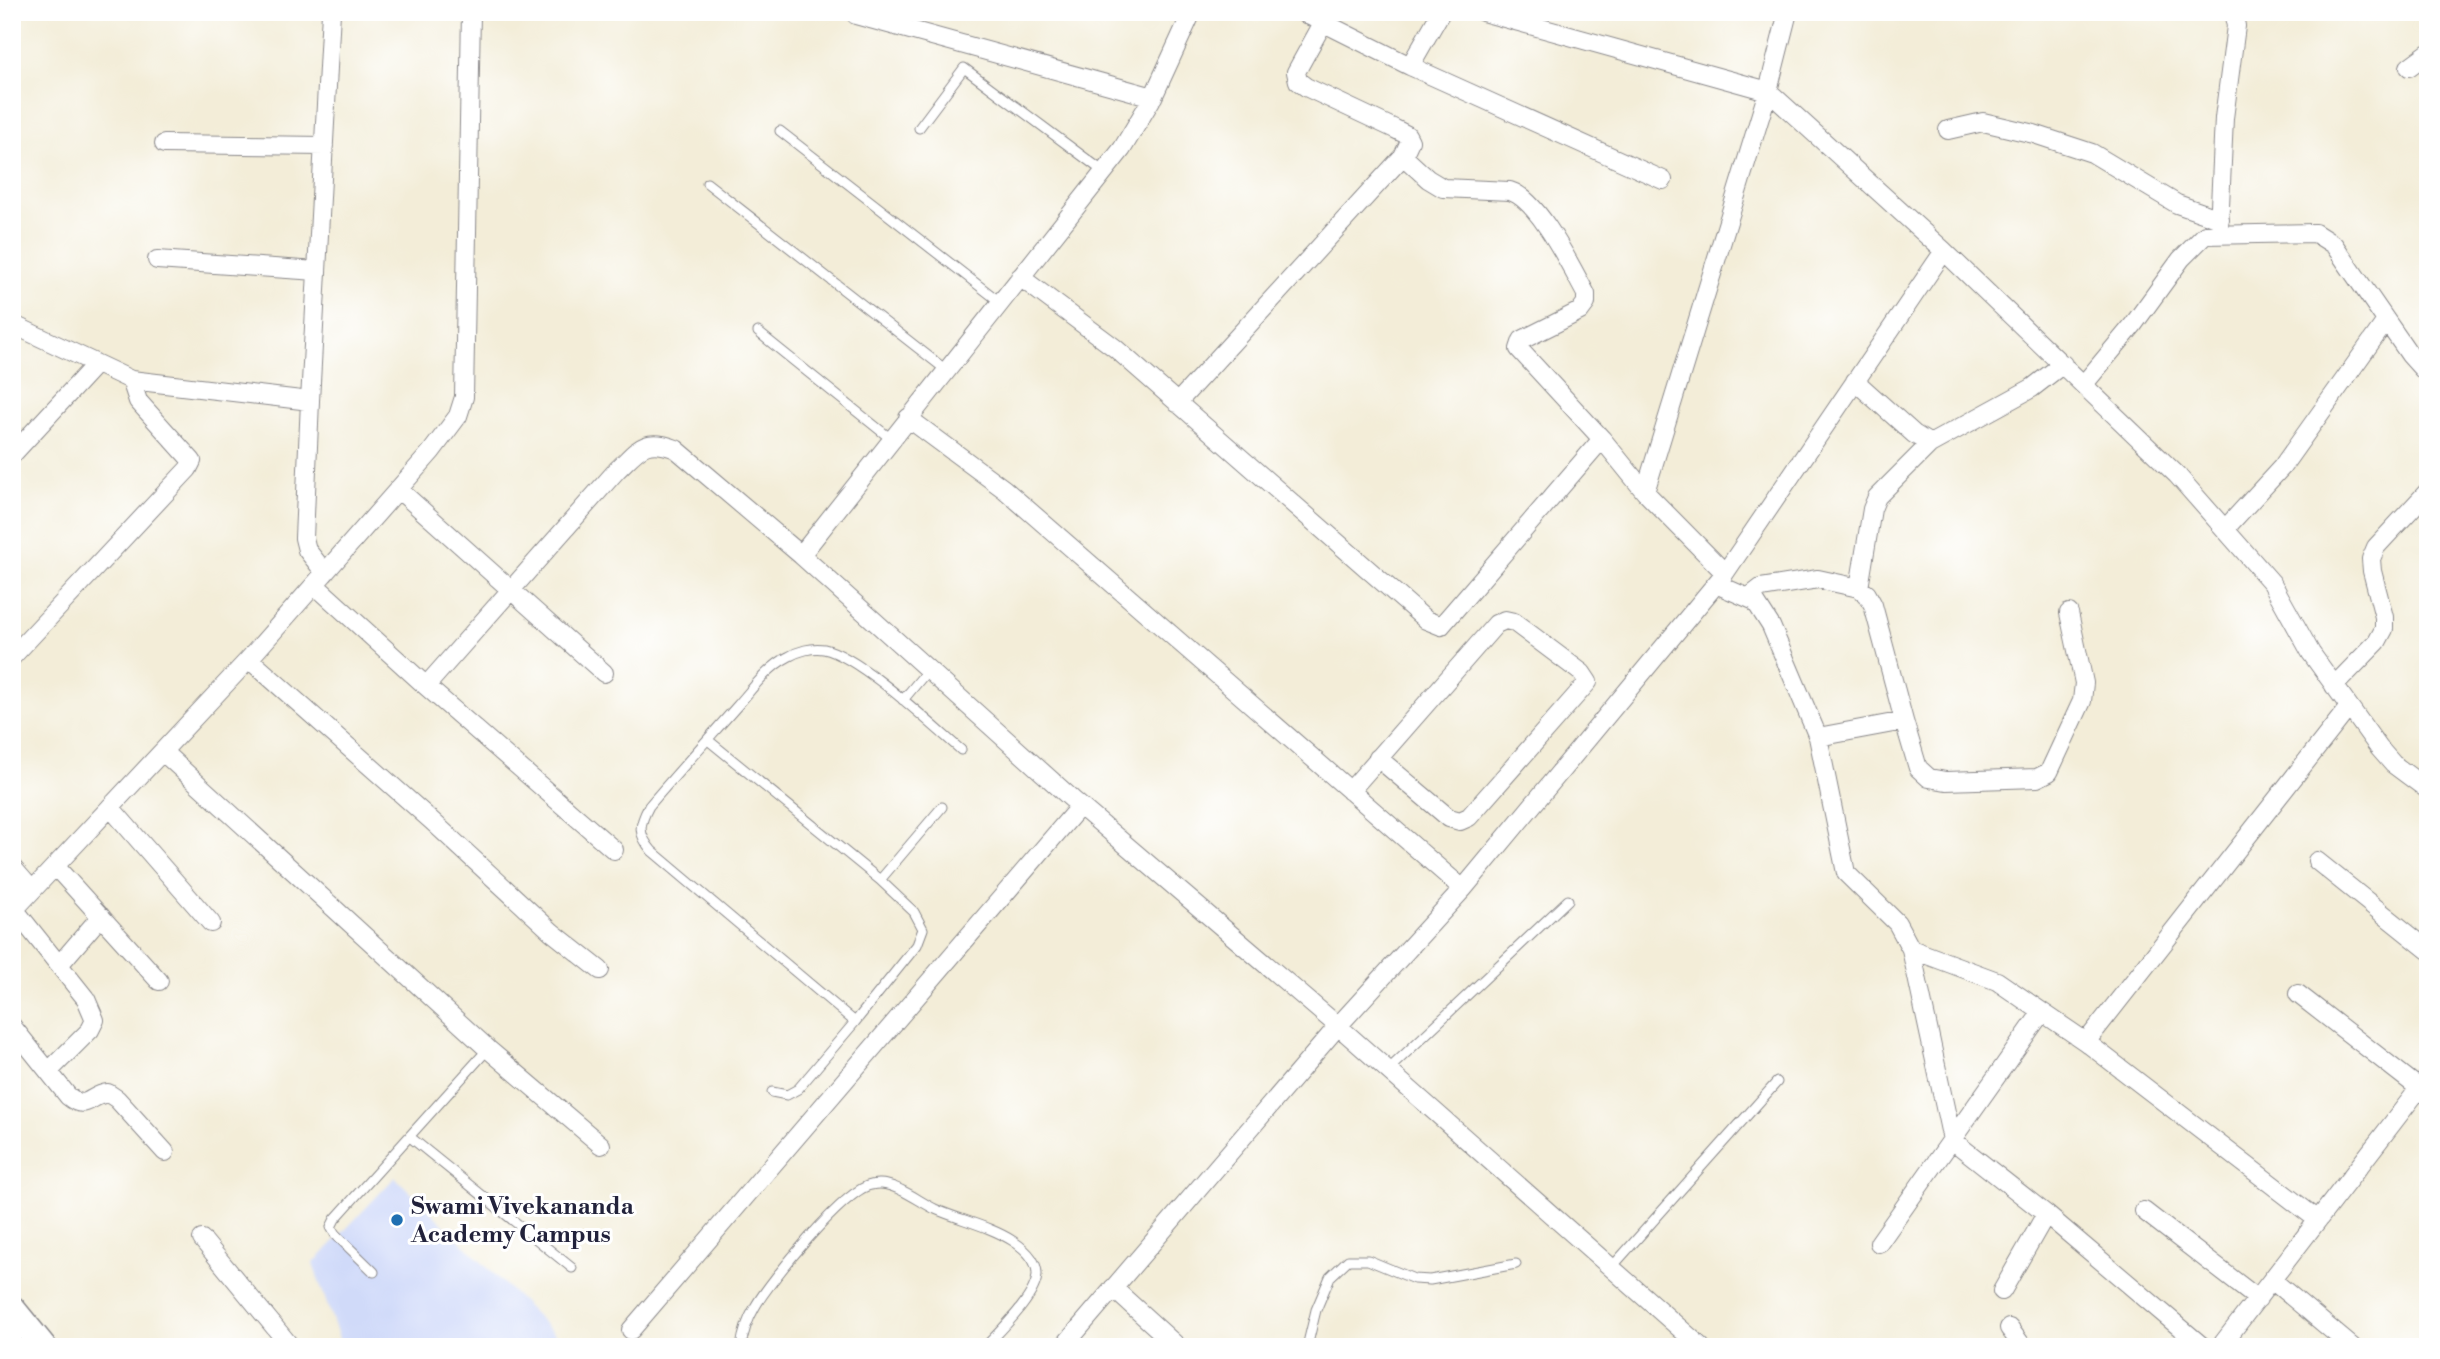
<svg xmlns="http://www.w3.org/2000/svg" width="2440" height="1359" viewBox="0 0 2440 1359" font-family="'Libre Bodoni',serif">
	<style>
		.built { fill: #d0daf9 }
		.lines { fill: none; stroke-linecap: round; stroke-linejoin: round }
		.lane-casing { stroke: #8a888a; stroke-width: 11 }
		.street-casing { stroke: #8a888a; stroke-width: 20 }
		.primary-casing { stroke: #8a888a; stroke-width: 29 }
		.lane { stroke: #fff; stroke-width: 9 }
		.street { stroke: #fff; stroke-width: 18 }
		.primary { stroke: #fff; stroke-width: 26 }
		.poi-dot { fill: #1f6fb2; stroke: #fff; stroke-width: 2.5 }
		.labels { text-anchor: middle; stroke-width: 6; stroke-linejoin: round; paint-order: stroke }
		.poi-label { font-size: 24px; font-weight: bold; fill: #22223b; stroke: #fff; text-anchor: start }
	</style>
	<rect width="100%" height="100%" fill="#fff"/>
	<filter id="ink" filterUnits="userSpaceOnUse"><feTurbulence type="fractalNoise" baseFrequency=".0143" numOctaves="2"/><feDisplacementMap in="SourceGraphic" scale="14" xChannelSelector="R" yChannelSelector="G"/><feConvolveMatrix kernelMatrix="1 2 1 2 8 2 1 2 1" color-interpolation-filters="sRGB"/></filter>
	<filter id="wash" filterUnits="userSpaceOnUse"><feTurbulence type="fractalNoise" baseFrequency=".00686" numOctaves="4" result="noise"/><feDisplacementMap in="SourceGraphic" scale="28" xChannelSelector="R" yChannelSelector="G"/><feGaussianBlur stdDeviation="1.57" result="paint"/><feColorMatrix in="noise" values="0 0 0 0 0 0 0 0 0 0 0 0 0 0 0 0 0 1.4 0 .05"/><feComposite in="paint" operator="in"/></filter>
	<g filter="url(#wash)">
		<rect width="100%" height="100%" fill="#f3edd8"/>
		<path class="built" d="M395,1177l173,170h-226l-29,-83z"/>
	</g>
	<g filter="url(#ink)">
		<g class="lines">
			<defs>
				<path id="lane" d="M919,128l45,-60 140,104
					M780,131l220,171
					M707,183l239,187
					M758,332l133,107
					M903,700l25,-30
					M708,740l172,140 34,32 9,17 -6,16 -62,77
					M880,880l62,-73
					M1388,1070l180,-170
					M772,1092l15,3 11,-6 57,-67 -203,-171c-15,-18 -13,-26 -3,-45 29,-34 59,-67 89,-101 14,-16 30,-38 50,-48 10,-6 24,-10 36,-8 35,7 108,76 137,101
					M410,1137l162,131
					M1611,1268l166,-186
					M374,1272l-39,-38 -4,-7 4,-8 153,-170
					M741,1347c2,-14 7,-28 14,-40 14,-25 90,-118 116,-122 5,-1 12,-1 16,0 16,3 33,17 48,24 25,11 55,17 78,32 12,8 24,19 24,33 0,22 -37,57 -52,73
					M1307,1347l9,-37 14,-33 18,-17h20l46,19 16,1 86,-16"/>
				<path id="street" d="M856,12v3l297,82
					M1302,12l108,54 253,114
					M1410,66l31,-54
					M2409,67l19,-14
					M1948,130l35,-8 51,12 58,19 85,51 43,15
					M164,144l160,2
					M1403,156l25,23 15,9 67,3c29,9 61,76 76,103v9l-6,8 -58,29 -3,9 83,90
					M2219,228l5,-110 12,-92 -3,-14
					M1944,251l233,224 95,108 39,70 68,95 14,16 35,26
					M157,260l160,11
					M1020,277l95,71 311,272 15,6 161,-187 43,53
					M12,324l119,56 179,21 -6,137 3,12 18,23
					M1855,381l59,53 16,10 102,-56 31,-24
					M2084,384l49,-59 48,-66 24,-24 110,-2 19,12 76,110 18,20
					M310,401l21,-389
					M1177,403l226,-247 7,-15 -3,-6 -12,-6 -89,-42 -8,-6 -2,-9 27,-49
					M908,418l96,71 459,400
					M12,455l84,-91
					M398,489l206,184
					M2225,529l57,-62 104,-146
					M801,555l321,-406 31,-52 39,-85
					M1725,573l-80,-81 123,-401 20,-79
					M1716,584l39,17 16,25 47,111 28,136 51,50 14,26 41,191 94,74 157,133
					M315,585l111,101 188,164
					M1859,588l13,-79 5,-12 53,-53
					M1748,598l13,-10 57,-9 41,9 8,6 6,11 31,116
					M12,657l176,-188 4,-8 -54,-60 -7,-21
					M249,659l183,162 120,111 48,38
					M426,686l191,-216c22,-21 27,-33 59,-21l125,106 271,244 266,227 363,321
					M2334,686l43,-44 7,-13v-12l-12,-46 -1,-12 5,-12 52,-56
					M1818,737l86,-16 14,47 11,10 17,3 91,-3 12,-6 33,-71 2,-18 -15,-70
					M163,752l325,297 113,96
					M1350,791l146,-167 9,-4 9,2 68,51 6,9 -119,135 -9,4 -11,-3 -71,-60
					M110,807l101,116
					M2317,861l111,89
					M55,866l104,115
					M12,867l20,23
					M15,910l71,89 9,21 -5,10 -41,41
					M12,912l237,-253 182,-207 27,-36 6,-19 7,-385
					M1911,949l86,32 45,31
					M59,965l42,-49
					M2298,994l130,101
					M12,1026l56,70c19,16 21,-1 40,-3l9,6 48,53
					M2144,1211l114,88
					M2318,1220l-232,-178 263,-335
					M202,1239l89,108
					M1879,1243l163,-231 44,30
					M2272,1280l80,67
					M1113,1288l65,59
					M2002,1291l44,-77
					M2009,1328l14,19
					M631,1330l449,-524
					M1063,1347l275,-321 125,-137 262,-316 219,-322 -176,-160 -285,-79
					M2220,1347l208,-270"/>
				<path id="primary" d="M12,1309l31,38"/>
			</defs>
			<use href="#lane" class="lane-casing"/>
			<use href="#street" class="street-casing"/>
			<use href="#primary" class="primary-casing"/>
			<use href="#lane" class="lane"/>
			<use href="#street" class="street"/>
			<use href="#primary" class="primary"/>
		</g>
	</g>
	<circle class="poi-dot" cx="397" cy="1220" r="7"/>
	<g class="labels">
		<g class="poi-label">
			<text x="411" y="1214">Swami Vivekananda<tspan x="411" dy="28">Academy Campus</tspan></text>
		</g>
	</g>
	<rect width="2440" height="1359" fill="none" stroke="#fff" stroke-width="42"/>
</svg>
